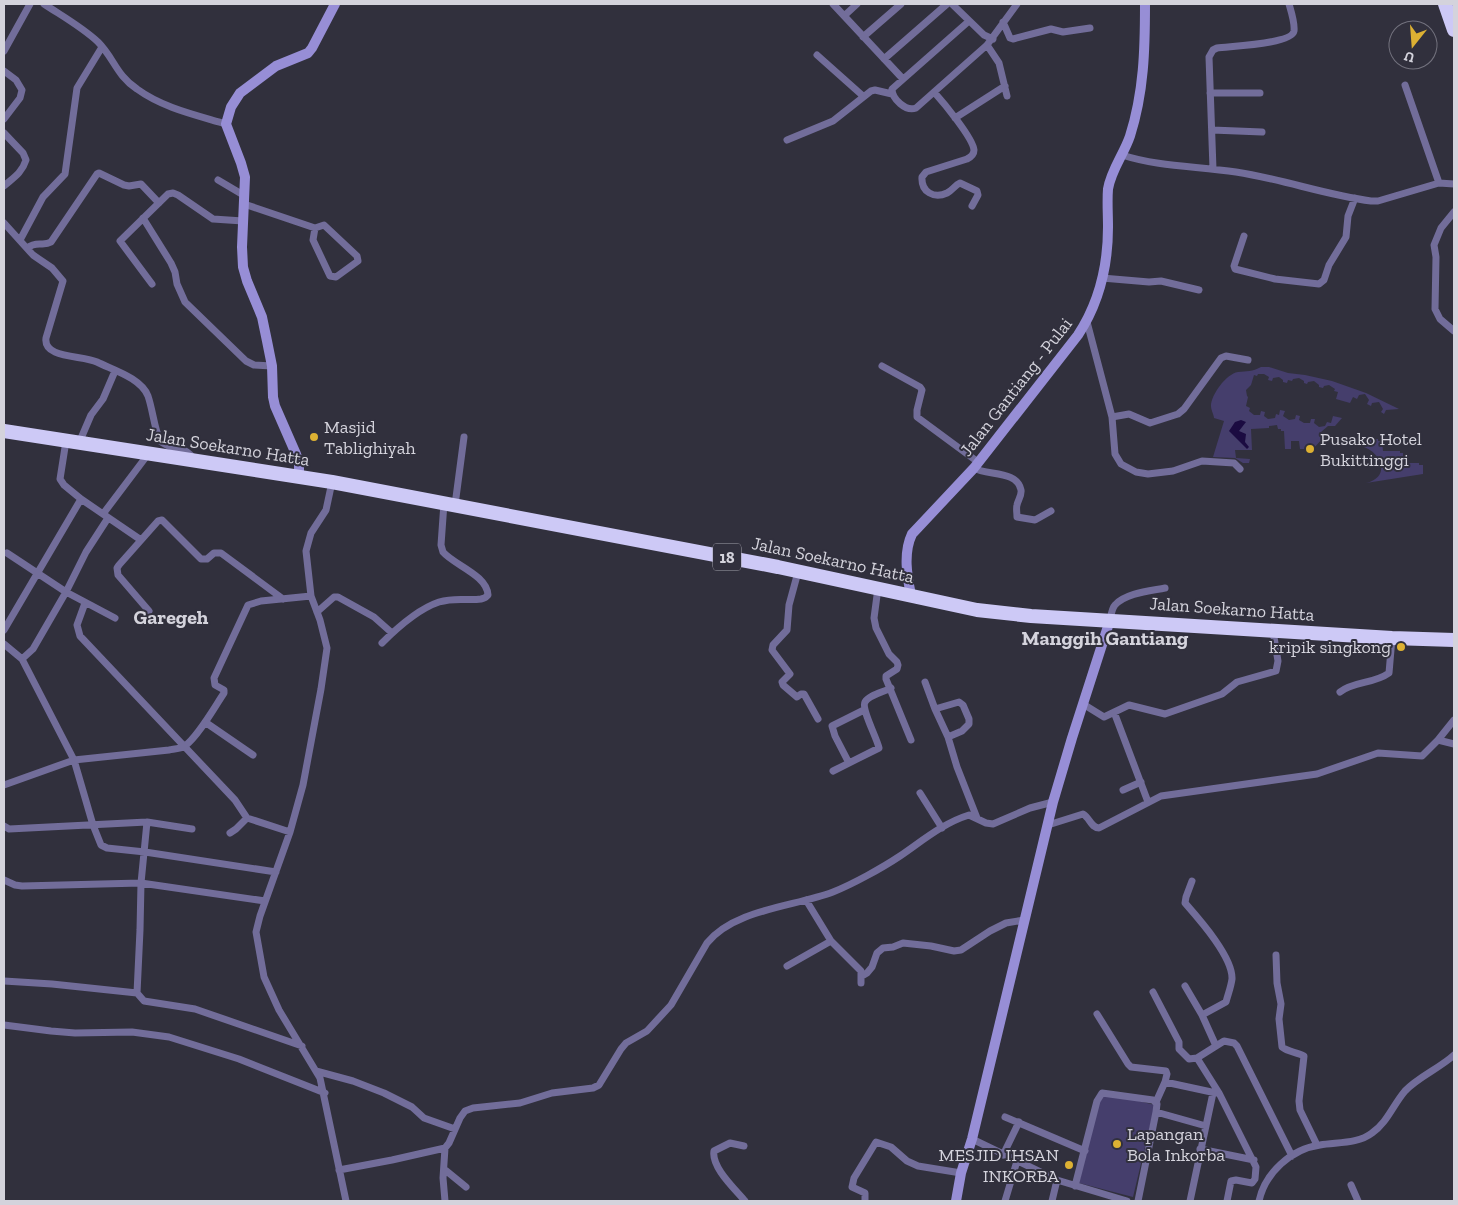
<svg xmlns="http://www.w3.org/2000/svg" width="1458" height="1205" viewBox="0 0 1458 1205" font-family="'Zilla Slab',serif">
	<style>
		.green { fill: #453e6c }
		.water { fill: #1b0b41 }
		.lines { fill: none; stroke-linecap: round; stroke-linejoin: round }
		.street { stroke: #726d9a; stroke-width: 7 }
		.secondary { stroke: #978ed6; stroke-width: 10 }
		.highway { stroke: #cdc9f6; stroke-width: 14 }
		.poi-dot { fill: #ddb133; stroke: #31303d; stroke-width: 2 }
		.labels { text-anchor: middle; stroke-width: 4; stroke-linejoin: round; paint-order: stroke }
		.shield { fill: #31303d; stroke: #a3a2ac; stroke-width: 1 }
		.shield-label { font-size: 16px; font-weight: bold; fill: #d4d3dc }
		.street-label { font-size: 18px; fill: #d4d3dc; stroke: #31303d }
		.poi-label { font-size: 18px; fill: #d4d3dc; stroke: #31303d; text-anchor: start }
		.quarter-label { font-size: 20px; font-weight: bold; fill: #d4d3dc; stroke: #31303d }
	</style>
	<rect width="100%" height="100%" fill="#31303d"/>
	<path class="green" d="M1261,367h8l19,6 17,2 27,6 34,12 33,16 -13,1 -2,4 -3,-2 2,-3 -4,-7 -7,1 -1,3 -4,-2 2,-4 -4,-6 -6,1 -2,4 -4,-2 -3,6 -14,-4 2,-7 -4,-1 1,-2 -6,-4 -5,1 -1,2 -4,-1v-2l-5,-4 -6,1 -1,2 -3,-1v-2l-5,-3 -6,1 -1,2 -4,-1 -1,3 -4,-1v-2l-4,-3 -6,1 -1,3 -4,-1 1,-3 -5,-3h-6l-1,2 -3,-1 -3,10 -5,5 1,6 1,1 -2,9 4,2 -1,3 5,4h6l1,-4 4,1 -1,4 4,3 7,-1 1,-4 3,1 1,-5 5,1 -2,5 6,4 6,-1 1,-4 4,1 -1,4 5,3h6l1,-4h4l-1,4 5,4 6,-1 2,-4 4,1 2,-7 9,2 -7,8h-7l-7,6v5l2,1 -10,11h-13l-1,-8h-8v8h-6l-1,-18h-3v-2h-3l-1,-4 -8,1v2l-18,1 1,21h-17l1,8 14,1 -1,4h-6l-8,-5 -22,-1 11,-36 -10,-3c0,-3 -3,-8 -3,-12 0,-11 15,-32 27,-34 9,-1 14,0 23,-5z
		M1361,439h17v2h4l1,10h17v2h3v10h16v2h4v9l-57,9c26,-6 15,-32 -5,-37z
		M1101,1092l54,13 -22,92 -54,-14z"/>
	<path class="water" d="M1241,420l5,2 -7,9 7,3 -1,8 4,5 -2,2 -18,-18 6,-9z"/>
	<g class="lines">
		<path class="street" d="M44,4c18,12 38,23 54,38 16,16 18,33 39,47 26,19 59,26 89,35
			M833,4l70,75
			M952,4l32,31 9,4
			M844,16l13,-12
			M969,21l-77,68c0,10 14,23 24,19l71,-63 30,-41
			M1003,22l7,16 3,1 38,-10 12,3 27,-4
			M863,37l38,-33
			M987,45l12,18 8,33
			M4,51l26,-47
			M817,55l46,41
			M884,59l63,-55
			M4,71l12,9 6,10 -2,8 -16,21
			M1405,85l34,98
			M934,92c9,10 39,46 40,58 0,5 -3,7 -7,9l-41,13 -4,5c-1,15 12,22 25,16 6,-3 8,-8 13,-10l17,8 1,4 -6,11
			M1210,93h50
			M955,118l50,-32
			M1212,130l50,2
			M4,133l19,20 3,7c-4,13 -13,18 -22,26
			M787,140l46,-19 38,-30 4,-1 17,4
			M1122,155c37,12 76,11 114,17 46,7 90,23 135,29h7l61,-18 15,1
			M1213,169l-4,-112 4,-7 4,-2c13,-2 75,-4 77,-17 1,-8 -3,-20 -5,-27
			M218,180l27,16
			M244,204l71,24 9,-3 33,31 1,5 -22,16 -6,-1 -17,-36 2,-12
			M1454,212l-13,16 -7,17 2,12 -1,52 5,10 14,12
			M143,218l28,45 4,9 2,12 8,18 61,59 8,4 18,1
			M4,223l29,32 19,13 11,13 -17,57c-3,21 37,17 51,24 16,8 44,16 51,34 5,15 6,31 12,45 15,12 21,1 35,19
			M1244,236l-10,30 1,3 40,10 44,5 5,-4 5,-15 17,-28 2,-21 7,-18
			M20,240l23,-43 22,-23 12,-86 25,-41
			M27,248c10,-8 16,-1 24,-6l46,-68 2,-1 25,12 5,1 12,-2 18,19
			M1102,278l47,4 12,-1 38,9
			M152,284l-32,-43 48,-47 5,-1 5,2 35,24 30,2
			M1087,322l25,95 3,37 6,10 15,8 12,2 25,-3 29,-10 32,2 6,6
			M882,366l38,21 2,3 -5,20v7l61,45
			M1112,417l17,-3 21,9 28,-9 6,-5 37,-51 5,-2 22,4
			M79,443l12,-28 12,-16 12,-28
			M974,468c13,8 43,2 47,22 1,5 -3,10 -4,15 -1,3 0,8 0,12l18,3 16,-9
			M332,482l-6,28 -15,23 -5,18 5,45 9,24 7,28 -6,41 -18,96 -13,47 -30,84 -4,16 8,45 15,33 41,68 26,123
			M81,499l60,41
			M455,505l9,-68
			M103,514l46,-61
			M7,553l59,39 49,26
			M798,572l-9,33 -2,25 -14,15 -1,5 18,24 -8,8 1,3 14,12 4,-3h3l14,25
			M878,588l-4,30 2,10 13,26 8,8 1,3 -1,4 -11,7v3l25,61
			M85,603l-8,22 3,11 155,164 12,18 43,14
			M149,611l-31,-36 -1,-7 2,-3 39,-44 4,-1 39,39h6l7,-6h7l62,46
			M317,612l17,-15h4l36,20 18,16
			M1110,620c1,-5 2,-12 5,-15 11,-12 35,-14 50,-17
			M4,630l77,-131 -17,-14 -4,-6 6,-38
			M382,643c16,-16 36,-34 57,-41 17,-5 28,-1 42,-3 4,-1 4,-1 7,-4 -1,-20 -34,-30 -45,-43l-2,-7 3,-42
			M4,644l18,15 52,101 19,65 8,20 6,3 38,4 131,20
			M22,659l11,-10 33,-57 20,-40 22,-34
			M925,682l10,27 13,28 9,30 20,51
			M1340,692c14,-11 34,-8 49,-19l3,-35
			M1083,704l21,13 25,-12 36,9 57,-20 15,-12 39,-11 2,-10 -5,-30
			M935,709l24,-7 4,3 6,14v5l-7,7 -14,6
			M1114,712l34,90
			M205,722l48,33
			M1438,740l16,-20
			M849,763l-14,-27 -3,-10 32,-16
			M833,771l46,-23c-2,-10 -18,-39 -14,-46 4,-7 19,-10 26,-14
			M4,785l70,-25 95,-10c5,-1 11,-1 16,-4 14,-11 29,-38 39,-53v-3l-9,-5 -1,-7 34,-73 13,-4 50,-5
			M1123,790l18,-8
			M920,793l22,35
			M1048,825l35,-11c7,4 8,14 16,14l62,-32 156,-22 61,-21 44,3 16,-16 16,4
			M4,826l5,3 138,-7 45,7
			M230,833l6,-4 11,-11
			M4,880l11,5 7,1 119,-3 124,18
			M1192,881l-6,16 -1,6c14,16 48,54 47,76 -1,8 -4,15 -6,23l-24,13
			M831,941l30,30v12
			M1276,955l1,28 4,21 -2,15 3,28c6,5 15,5 22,9l-5,45 1,9 17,35
			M787,966l44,-25 -25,-41
			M862,976l5,-3 5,-6 5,-14 6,-5 10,-1 10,-4 28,3 23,5 7,-1 29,-19 16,-8 18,-3
			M4,981l48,3 85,9 3,-63 1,-47 6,-61
			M1185,986l17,29 14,31
			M1153,992l26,50v7l10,10 8,-1 27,-17 10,2 3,3 55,110
			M137,993l7,8 51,8 107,37
			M1097,1014l31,50 3,3 35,4 1,3 -2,8
			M4,1025l47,6 24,2 57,-1 37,5 70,22 86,34
			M1197,1058l22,35 37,74 -1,12 -3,4 -16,-3 -5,1 -4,20
			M316,1071l37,10 31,12 28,14 12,11 31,11
			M1156,1102l9,-20 51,11
			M1156,1112l50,14
			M1005,1117l80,34
			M972,1139l85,41 70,21
			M744,1146l-14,-3 -16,8c-3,16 21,38 31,50
			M1200,1149l54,11
			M1003,1155l16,-33
			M444,1169l22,18
			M339,1170l53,-10 53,-12 4,-5 11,-25 5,-7 8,-3 47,-5 32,-10 41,-5 6,-3 22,-36 5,-6 21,-12 24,-26 36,-62c28,-34 86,-36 126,-51 20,-8 49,-24 67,-36 22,-15 43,-33 69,-41l17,8 7,1 37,-16 23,-6
			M1351,1185l7,16
			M1075,1186l22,-85 5,-8 51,7 4,4 -1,8 -18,89
			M445,1201l-2,-23 2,-30
			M865,1201v-8l-13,-6 2,-9 22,-36 15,5 16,14 11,5 43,7
			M1005,1201l12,-40
			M1052,1201l5,-21
			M1190,1201l23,-108
			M1259,1201c6,-28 32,-52 61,-56 17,-3 38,-1 52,-12 15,-10 21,-28 33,-42 13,-14 35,-23 49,-36"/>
		<path class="secondary" d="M299,477v-14l-3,-9 -21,-48 -2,-9 -1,-31 -5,-25 -5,-24 -15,-36 -4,-14 -1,-20 3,-70 -4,-14 -15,-39 5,-17 9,-14 36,-27 32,-13 4,-5 23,-44
			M911,595c-4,-19 -8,-42 1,-61l62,-66 104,-133c21,-32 30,-70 30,-108 0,-13 -1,-26 0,-38 3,-19 16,-35 22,-53 14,-44 15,-87 15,-132
			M956,1201l5,-28 11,-34 81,-337 19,-64 38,-118"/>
		<path class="highway" d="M1445,4l9,26
			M4,431l328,51 446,85 199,43 54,6 361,22 62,2"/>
	</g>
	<g class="poi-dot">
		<circle cx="314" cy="437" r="5"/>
		<circle cx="1310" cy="449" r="5"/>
		<circle cx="1401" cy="647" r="5"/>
		<circle cx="1117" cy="1144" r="5"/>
		<circle cx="1069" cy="1165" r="5"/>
	</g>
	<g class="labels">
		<rect class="shield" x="713" y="543.5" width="28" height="27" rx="4"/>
		<g class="shield-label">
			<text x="727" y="563">18</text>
		</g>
		<g class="street-label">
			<text transform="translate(1016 387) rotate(-52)" y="6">Jalan Gantiang - Pulai</text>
			<text transform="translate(228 447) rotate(9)" y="6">Jalan Soekarno Hatta</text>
			<text transform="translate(833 560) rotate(12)" y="6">Jalan Soekarno Hatta</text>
			<text transform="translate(1232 609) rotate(4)" y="6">Jalan Soekarno Hatta</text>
		</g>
		<g class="poi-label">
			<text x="324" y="433">Masjid<tspan x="324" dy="21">Tablighiyah</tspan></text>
			<text x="1320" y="445">Pusako Hotel<tspan x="1320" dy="21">Bukittinggi</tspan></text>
			<text x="1391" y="653" text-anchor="end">kripik singkong</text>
			<text x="1127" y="1140">Lapangan<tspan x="1127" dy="21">Bola Inkorba</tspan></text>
			<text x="1059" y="1161" text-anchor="end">MESJID IHSAN<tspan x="1059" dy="21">INKORBA</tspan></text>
		</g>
		<g class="quarter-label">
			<text x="171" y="624">Garegeh</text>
			<text x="1105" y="645">Manggih Gantiang</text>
		</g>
	</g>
	<rect width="1458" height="1205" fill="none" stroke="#d4d3dc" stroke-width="10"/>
	<g transform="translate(1413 45) rotate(197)"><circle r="24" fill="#31303d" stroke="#72717d"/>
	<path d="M0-4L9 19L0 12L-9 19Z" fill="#ddb133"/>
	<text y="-8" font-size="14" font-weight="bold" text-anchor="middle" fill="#d4d3dc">U</text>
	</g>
</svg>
